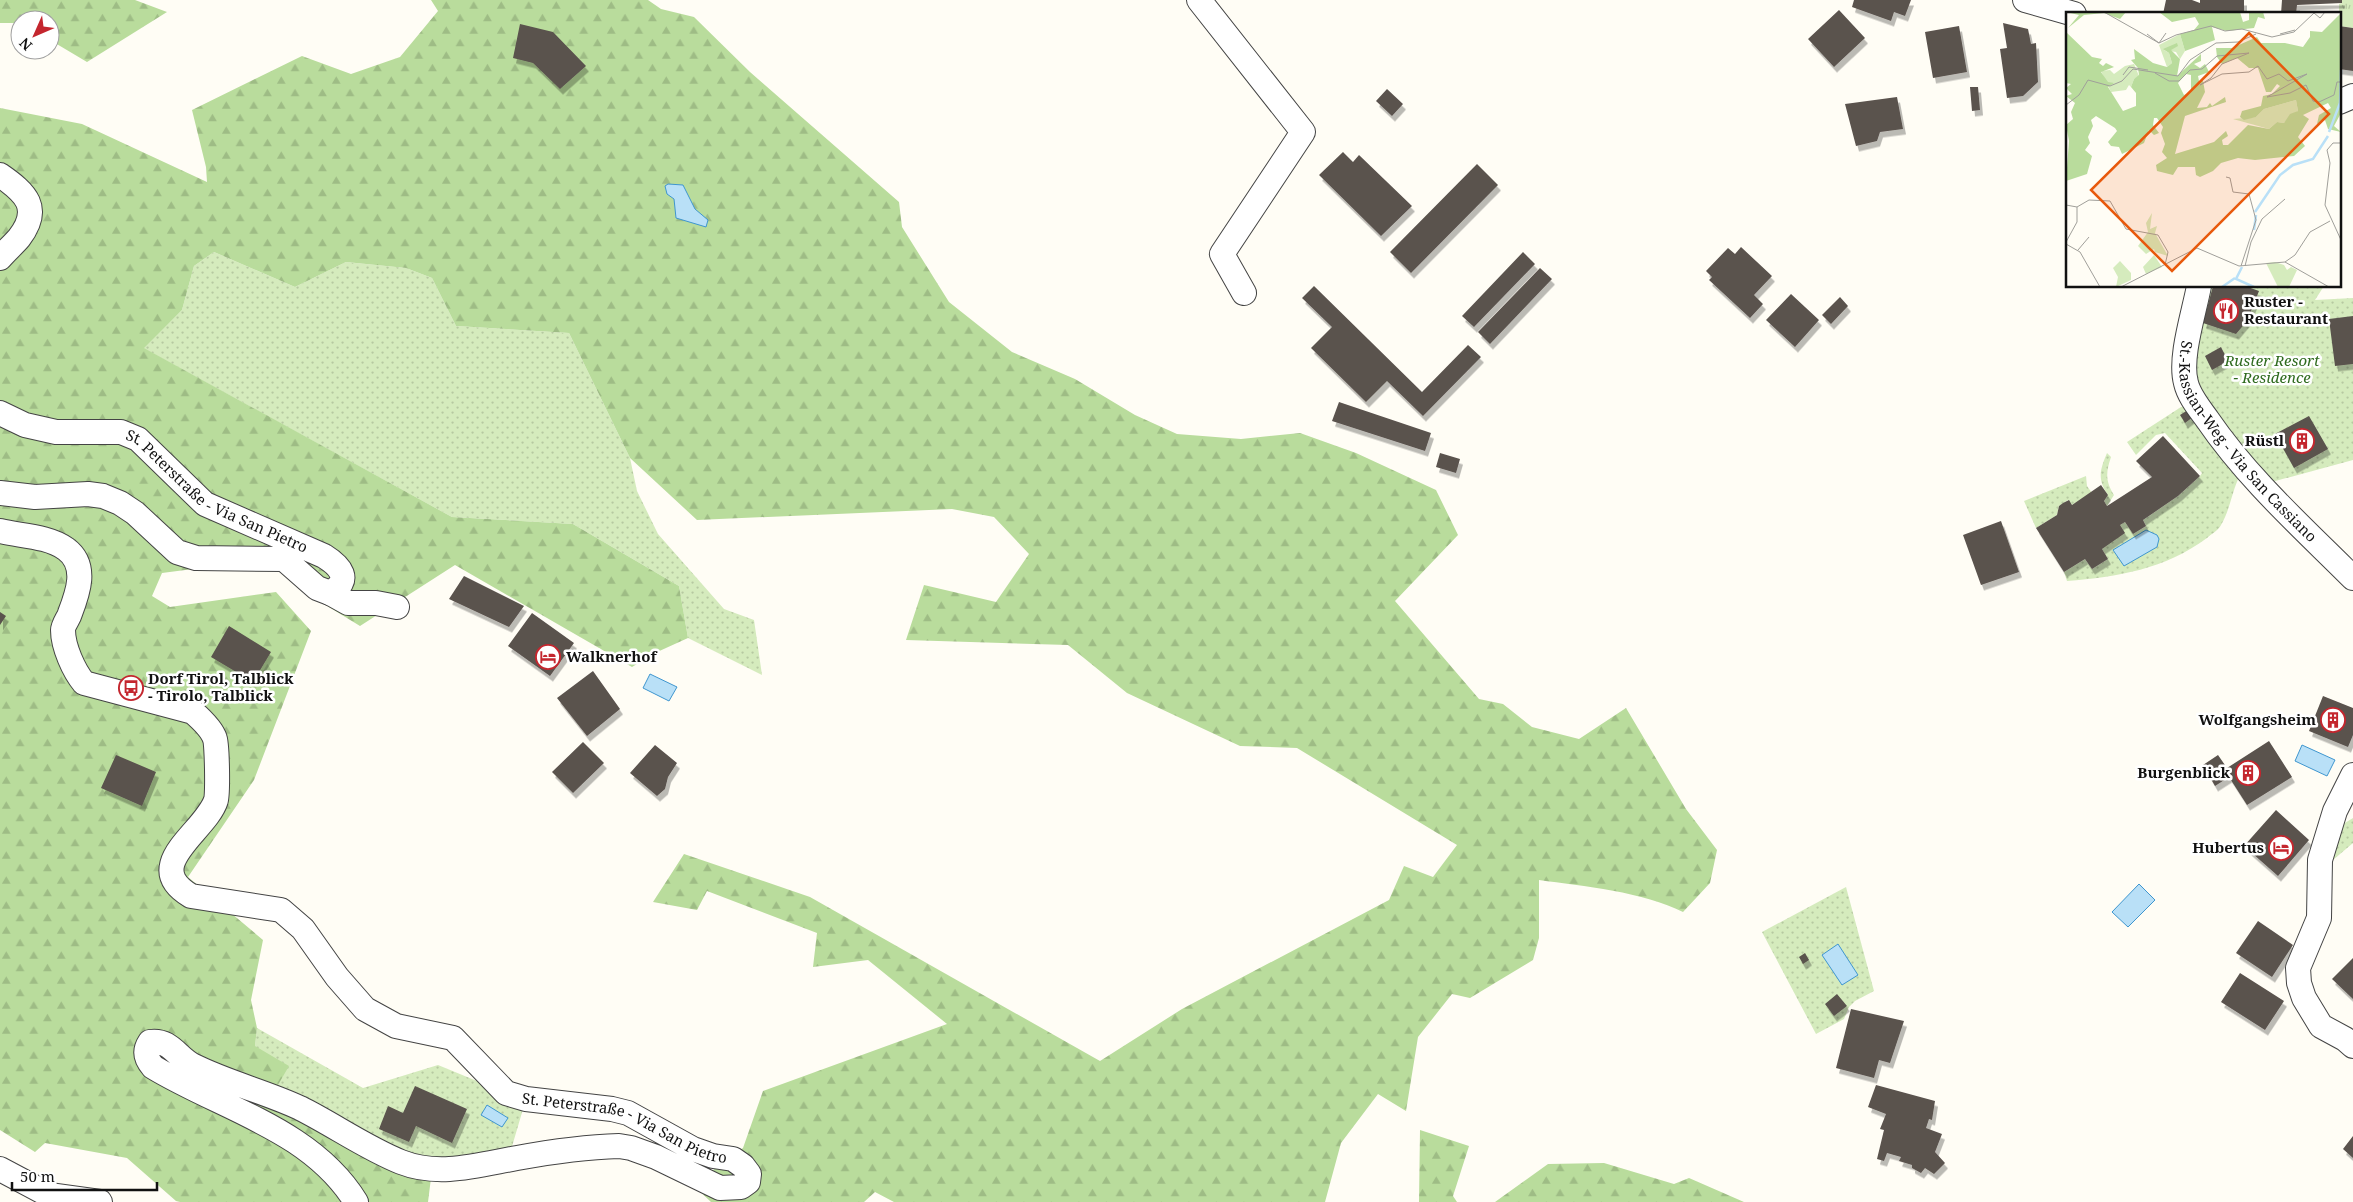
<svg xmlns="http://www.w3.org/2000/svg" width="2353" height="1202" viewBox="0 0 2353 1202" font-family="'Noto Serif',serif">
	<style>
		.grass { fill: url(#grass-dots) }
		.forest { fill: url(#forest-firs) }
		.park { fill: url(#park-tufts) }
		.water { fill: #b9e0f7; stroke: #3f96cf }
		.building { fill: #5a524d; filter: url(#shadow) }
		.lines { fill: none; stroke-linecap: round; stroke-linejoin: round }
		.minor-casing { stroke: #444; stroke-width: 26 }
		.minor { stroke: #fff; stroke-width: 24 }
		.labels { text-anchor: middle; stroke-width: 5; stroke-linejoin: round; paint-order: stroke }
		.poi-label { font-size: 15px; font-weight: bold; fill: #111; stroke: #fff; text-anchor: end }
		.park-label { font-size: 15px; font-style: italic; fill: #2f6b1f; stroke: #fff }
		.street-label { font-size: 15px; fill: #111; stroke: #fff }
		.inset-river { fill: none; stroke: #b9e0f7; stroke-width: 2.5 }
		.inset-road { fill: none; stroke: #a09f9a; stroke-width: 1 }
		.view { fill: #e8590c; fill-opacity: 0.15; stroke: #e8590c; stroke-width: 2.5 }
		.inset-edge { fill: none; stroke: #111; stroke-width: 2.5 }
	</style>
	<defs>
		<pattern id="grass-dots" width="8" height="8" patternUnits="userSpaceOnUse" patternTransform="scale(1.25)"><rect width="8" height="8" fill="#d5ebbd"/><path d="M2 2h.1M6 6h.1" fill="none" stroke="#b6c8a1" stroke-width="1.8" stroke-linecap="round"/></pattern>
		<pattern id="forest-firs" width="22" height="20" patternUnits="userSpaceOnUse" patternTransform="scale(1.25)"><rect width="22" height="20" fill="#b9dc9c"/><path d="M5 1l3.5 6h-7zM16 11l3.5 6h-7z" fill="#9ebc85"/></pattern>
		<pattern id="park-tufts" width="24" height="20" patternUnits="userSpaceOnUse" patternTransform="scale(1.25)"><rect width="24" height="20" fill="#d5ebbd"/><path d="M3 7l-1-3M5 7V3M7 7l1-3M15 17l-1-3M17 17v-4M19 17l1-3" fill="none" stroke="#b6c8a1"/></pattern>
		<filter id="shadow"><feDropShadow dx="3" dy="5.5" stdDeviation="0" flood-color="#0004"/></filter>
	</defs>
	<rect width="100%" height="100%" fill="#fffdf5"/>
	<path class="grass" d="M214,252l81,35 51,-25 60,6 26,10 24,48 113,7 61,125 7,33 21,43 66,75 30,11 8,55 -74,-37 -9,-52 -106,-62 -121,-7 -309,-169 39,-38 12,-44z
		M2199,286h125l-9,14 38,-2v162l-85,23 -84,-114z
		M2191,406l49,69c-8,16 -10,35 -19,50 -2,5 -10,9 -14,13 -42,31 -89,39 -140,43l-3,-9 21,-13 7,10 16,-10 -6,-10 18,-24 5,-3 8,12 13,-8 -3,-6 35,-24 22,-20 2,-3 -37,-40 -9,2 -20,20 -9,-13 54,-35z
		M2107,453l4,4c-5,15 -6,24 3,38l-7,11 -3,-5 4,-6c-11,-16 -8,-25 -1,-42z
		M2086,476l1,10 5,7 -20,12 -4,-5 -9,6 -2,9 -21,13 -12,-27z
		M2353,818v25l-20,17 -10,-10 7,-18z
		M1846,887l28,104 -19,10 -6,6 -5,12 -28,15 -54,-102z
		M257,1028l106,60 75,-23 68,28 20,6 -18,61 -56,10 -181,-73 -16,-51z"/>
	<path class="forest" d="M0,0h135l32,12 -80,50 -37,-22v-20h-30v3h-20z
		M431,0h217l13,9 33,8 56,55 149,130 3,25 47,75 63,50 63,27 60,36 42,19 64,5 59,-6 56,20 80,37 22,45 -63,66 84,98 24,5 29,23 47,12 47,-31 60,101 31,41 -7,33 -27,29c-39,-20 -100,-26 -144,-32v58l-6,22 -63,38 -18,-4 -34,43 -12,74 -28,-17 -37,49 -16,59h-431l-19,-10 -11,10h-153l-18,-17 50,-37 20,-57 184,-67 -79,-64 -55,7 4,-34 -110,-42 -10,19 -44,-8 31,-48 126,43 290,164 82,-52 207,-109 15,-34 29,11 24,-32 -160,-97 -57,-2 -113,-53 -59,-48 -162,-5 18,-55 72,17 33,-48 -35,-37 -42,-8 -255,11 -67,-62 -61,-125 -113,-7 -24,-48 -26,-10 -60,-6 -51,25 -81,-35 -20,14 -12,44 -38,38 308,169 121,7 106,62 9,52 -33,15 -23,14 -177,-102 -95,61 -41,-25 -37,-34 -66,-1 -54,7 -10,23 18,11 106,-15 35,39 -57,149 -66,97 75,63 -12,60 6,28 -2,18 34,20 -18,31 161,73 -4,32h-248l-4,-1 -49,-43 -82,-15 -10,9 -35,-22v-1022l82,16 125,58 -1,-15 -14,-57 110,-54 49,18 49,-17 38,-46z
		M1420,1130l49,16 -16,50 4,6h-38z
		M1604,1163l70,21 15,-6 55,24h-249l53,-38z"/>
	<path class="park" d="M2342,0h11v28l-14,-2v-22l3,-1z"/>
	<path class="water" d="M668,184l15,1 12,24 13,11 -2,7 -30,-9 -2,-19 -7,-5 -2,-8z
		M2146,530l11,5 2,4 -2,8 -33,19 -11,-16z
		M650,674l27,13 -8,14 -26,-13z
		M2302,745l33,15 -8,16 -32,-15z
		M2139,884l16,16 -27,27 -16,-15z
		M1838,944l20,31 -16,10 -20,-30z
		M487,1105l21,13 -6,9 -21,-12z"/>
	<path class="building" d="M1854,0h57l-6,16 -11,-4 -3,9 -39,-14z
		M2166,0h26l8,3v-3h44v14h-81z
		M2282,0h60v3l-45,2 -1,9h-15z
		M1839,10l26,28 -31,29 -26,-28z
		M2003,23l25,6 3,15 5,-1 2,39 -15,14 -16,2 -7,-49 7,-1z
		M520,24l33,8 33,34 -26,23 -27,-26 -20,-5z
		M1959,26l8,46 -34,6 -8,-46z
		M2339,26l14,2v43l-14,-2z
		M1970,87h8l2,23 -8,1z
		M1387,89l16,15 -11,12 -16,-15z
		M1897,97l6,32 -23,3 -3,9 -21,5 -11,-42z
		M1343,152l10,10 6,-7 53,51 -31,30 -62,-61z
		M1477,164l21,21 -87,88 -21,-21z
		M1741,247l31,29 -18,19 9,9 -13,14 -41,-38 3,-3 -6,-6 22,-23 7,6z
		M1523,252l12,12 -61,63 -12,-11z
		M1540,268l12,11 -62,65 -12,-12z
		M1314,286l108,106 46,-47 13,12 -58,59 -36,-35 -21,21 -55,-54 21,-21 -30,-29z
		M2213,286h32l14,5 -12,30 -11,13 -33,-11z
		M1791,294l28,26 -24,27 -29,-27z
		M1840,297l8,9 -17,18 -9,-9z
		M2353,316v48l-18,2 -6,-47z
		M2221,347l7,14 -16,9 -7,-14z
		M1339,402l92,31 -6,18 -93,-30z
		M2188,410l5,7 -8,6 -5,-8z
		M2309,416l19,33 -34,19 -19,-34z
		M2163,436l37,40 -22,20 -35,24 3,6 -13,8 -8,-12 -5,3 5,8 -23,16 6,10 -16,10 -7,-10 -21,13 -28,-44 21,-13 2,-9 4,-3 6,-3 3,5 29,-20 7,10 -4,6 3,5 45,-29 -16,-16z
		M1440,453l20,6 -4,14 -20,-6z
		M2001,521l18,51 -38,13 -18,-50z
		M464,576l60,30 -15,21 -60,-28z
		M0,612l6,4 -6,9z
		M532,613l42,30 -24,33 -42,-30z
		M229,626l42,26 -18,30 -42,-25z
		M593,671l27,38 -33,27 -30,-38z
		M2323,696l30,12v27l-5,12 -39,-16z
		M2269,741l23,36 -45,28 -18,-28 -14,9 -12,-21 15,-10 9,13z
		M583,742l21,21 -31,30 -21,-21z
		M655,745l22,18 -9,14 -3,12 -8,7 -27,-23z
		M116,755l40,17 -14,34 -41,-18z
		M2276,810l33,30 -31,36 -34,-30z
		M2258,921l35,24 -21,32 -36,-24z
		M1805,953l4,7 -6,4 -4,-7z
		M2353,958v41l-21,-20z
		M2240,973l44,28 -19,29 -44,-28z
		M1837,994l10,12 -13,10 -9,-12z
		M1851,1009l53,12 -14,42 -11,-3 -5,18 -38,-10z
		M1876,1085l59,16 -3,19 -3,-1 -3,9 16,6 -7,18 10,11 -11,11 -9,-6 -4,5 -9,-5v-3l-13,-4 2,-4 -14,-4 -3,8 -7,-2 7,-29 -4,-1 6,-15 -18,-7z
		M415,1086l52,23 -15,34 -36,-17 -7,16 -30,-13 9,-23 15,7z
		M2353,1136v22l-10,-9z"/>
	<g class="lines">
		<defs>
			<g id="minor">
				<path d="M1199,0l104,132 -81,122 22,39"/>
				<path d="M2025,0l49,14"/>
				<path d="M2339,102l14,-6"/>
				<path d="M0,175c26,18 42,33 19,63 -6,7 -13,13 -19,20"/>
				<path id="s1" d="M2199,286c-5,27 -20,72 -13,97 3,13 13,25 21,36 41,60 95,108 146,159"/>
				<path id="s2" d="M0,413l25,12 31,7h65l17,7 67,65 119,52c16,10 29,24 6,37l-13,-5 -33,-29 -88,-1 -19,-6 -42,-39 -15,-10 -17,-7 -15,-2 -53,3 -35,-4"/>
				<path id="s3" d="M0,531c21,5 48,5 66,18 23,17 11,46 3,67 -2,4 -6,10 -6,14 0,17 11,41 21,53l109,29c8,7 19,17 22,27 2,4 3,57 1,61 -10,32 -77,65 -25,96l90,14 22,19 34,48 28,32 31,17 57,12 53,55 20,6 86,10 16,4 65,36 20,7 20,3 10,7 6,8 -1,8 -7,5 -21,1 -64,-31 -25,-9 -12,-2c-34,1 -69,6 -102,12 -39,7 -78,19 -116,4 -35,-14 -67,-37 -101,-54 -34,-16 -72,-25 -106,-42 -17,-8 -23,-27 -44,-24 -6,9 -4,17 3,25 69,42 158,62 203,135"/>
				<path d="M330,593l18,10h28l21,4"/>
				<path d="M2353,775l-18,36 -15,49 -1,58 -21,50 1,15 5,15 17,28 24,13 8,7"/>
				<path d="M0,1169l49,26 51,7"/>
			</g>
		</defs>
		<use href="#minor" class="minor-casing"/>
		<use href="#minor" class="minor"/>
	</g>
	<defs>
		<symbol id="restaurant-ring" viewBox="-11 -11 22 22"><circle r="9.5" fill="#fff" stroke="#c4262e" stroke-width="1.5"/><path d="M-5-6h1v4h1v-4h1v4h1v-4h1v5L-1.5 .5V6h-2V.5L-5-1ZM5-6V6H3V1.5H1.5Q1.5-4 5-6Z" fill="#c4262e"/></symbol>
		<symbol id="building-ring" viewBox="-11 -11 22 22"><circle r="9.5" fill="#fff" stroke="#c4262e" stroke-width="1.5"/><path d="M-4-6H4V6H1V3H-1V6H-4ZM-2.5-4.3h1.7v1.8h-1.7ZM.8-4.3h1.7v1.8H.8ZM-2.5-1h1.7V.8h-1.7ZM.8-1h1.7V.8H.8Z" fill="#c4262e"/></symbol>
		<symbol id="hotel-ring" viewBox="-11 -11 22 22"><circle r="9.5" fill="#fff" stroke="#c4262e" stroke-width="1.5"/><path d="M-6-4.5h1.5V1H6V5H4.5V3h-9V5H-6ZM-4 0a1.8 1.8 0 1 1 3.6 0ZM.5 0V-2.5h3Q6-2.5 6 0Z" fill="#c4262e"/></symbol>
		<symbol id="bus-ring" viewBox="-11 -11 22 22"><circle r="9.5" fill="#fff" stroke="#c4262e" stroke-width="1.5"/><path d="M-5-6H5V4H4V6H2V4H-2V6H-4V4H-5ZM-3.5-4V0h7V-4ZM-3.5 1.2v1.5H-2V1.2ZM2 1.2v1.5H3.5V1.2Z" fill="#c4262e"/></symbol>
	</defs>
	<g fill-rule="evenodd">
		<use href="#restaurant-ring" x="2212" y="297" width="28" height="28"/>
		<use href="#building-ring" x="2288" y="427" width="28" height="28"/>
		<use href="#hotel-ring" x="534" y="643" width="28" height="28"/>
		<use href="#bus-ring" x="117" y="674" width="28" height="28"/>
		<use href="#building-ring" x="2319" y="706" width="28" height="28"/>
		<use href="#building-ring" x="2234" y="759" width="28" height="28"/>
		<use href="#hotel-ring" x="2267" y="834" width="28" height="28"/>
	</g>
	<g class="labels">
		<g class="poi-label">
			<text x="2244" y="307" text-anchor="start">Ruster -<tspan x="2244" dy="17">Restaurant</tspan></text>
			<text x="2284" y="446">Rüstl</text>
			<text x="566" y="662" text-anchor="start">Walknerhof</text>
			<text x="148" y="684" text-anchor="start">Dorf Tirol, Talblick<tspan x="148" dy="17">- Tirolo, Talblick</tspan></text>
			<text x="2316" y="725">Wolfgangsheim</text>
			<text x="2230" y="778">Burgenblick</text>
			<text x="2264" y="853">Hubertus</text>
		</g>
		<g class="park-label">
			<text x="2272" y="366">Ruster Resort<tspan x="2272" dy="17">- Residence</tspan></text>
		</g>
		<g class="street-label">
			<text dy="5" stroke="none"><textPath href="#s1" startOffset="179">St.-Kassian-Weg - Via San Cassiano</textPath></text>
			<text dy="5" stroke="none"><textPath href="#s2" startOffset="239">St. Peterstraße - Via San Pietro</textPath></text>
			<text dy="5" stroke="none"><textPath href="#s3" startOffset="1059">St. Peterstraße - Via San Pietro</textPath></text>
		</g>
	</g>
	<g transform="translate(2066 12)">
		<rect width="275" height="275" fill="#fffdf5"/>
		<path d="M114,22l5,17 -5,8 -4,-7 -12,-2 5,3 3,10 -5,4 -8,-22zM68,52l5,12 -5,3 -3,8 -2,-2 -3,5 -15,2 -10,-21 9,-1 4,4 11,-8zM230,88l2,11 -14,12 -7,-1 -8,7 -36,-10 23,-2 8,-8zM86,201l-2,16 7,-3 -2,7 13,23 -13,-4 -1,-3 -8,5 -8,-8 10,-14 -2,-9zM88,243l8,12 -16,7 -3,-7zM54,249l11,12v7l-15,7 2,-10 -5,-9zM209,250l9,3 3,5 4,-3 6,3 -8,17h-11l-12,-24z" fill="#d5ebbd"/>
		<path d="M0,0h60l-6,7 -16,-6 -20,2 -16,13 11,-13zM93,0h81l3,10 6,-2v-8h14l2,7 -7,-2 -4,11 -27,3 -15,-4 3,13 -30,11 -5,-17 14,-4 5,-6 -4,-7 -23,5zM275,1v100l-7,13 7,6 -13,-3 -3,-9 -8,4 2,-9 12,-7 -3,-5 -25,12 6,4 -11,18 7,9 -11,10 -39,4 -17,-2 -17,5 -8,8 -13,6 -4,-2 -1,-8h-17l-5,8 -16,-4 -1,-6 11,-7 -5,-6 3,-8 -4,-11 2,-6 -6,-9h-3l-1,7 6,8 -5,2 -5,-5 -5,13 -22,11 -3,-7 -8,-1 -3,-4 9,-11 -2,-3 -19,-12 -5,4 2,6 -5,11 2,6 -5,7 7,6 -5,18 -21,7 3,-40 -3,-16 7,-6 -2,-7 4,-9 -9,-7 6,-2 -6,-6 5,-4 -5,-1v-51l26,25 10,2 -3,4 4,3 3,-3 8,4 -13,5 7,10 6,1 -6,4 15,24 13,-5v-13l-5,-6 3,-8 5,-4 -1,-7 -7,-8 4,-1 -1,-10 19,14 14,4 5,-4 -3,-10 -6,-4 14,-6 1,3 -7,4 9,9 -3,17 24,-22v7l-7,3 6,4 5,-4 4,8 -11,4 1,5h4l2,11 -8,16 10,-1 3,-4 2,3 13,-9 1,5 -41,14 -10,38 39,-12 12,-11 2,5 -6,4 1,5h5l20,-20 21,4 8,-7 7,1 6,-9 8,-3 -2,-11 -32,9 -8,8 -12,3 -4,-3 2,-6 19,-5 2,-10 9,-2 8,-8 -3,-2 -6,8h-5l-8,-24h-9l-12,-10 -15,6 -5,-7 -1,-9h16l25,-11 4,6h24l18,4 7,-10v-6l12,1zM120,62l5,1v17l-7,3 -6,-12z" fill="#b9dc9c" fill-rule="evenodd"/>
		<path class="inset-river" d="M263,120l11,-29 1,-33M189,200l25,-37 13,-10 20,-6 15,-23M188,218l2,-15M176,255l-6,12 18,8M156,275l13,-9"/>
		<path class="inset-road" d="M38,0l55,31 17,-8 35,-9 14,5 17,-2 30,8 22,-5 20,-19 6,5 5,-6M81,22l12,9 7,-10M214,22l15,-4M89,61l14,8h10l11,-11 12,-1 15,-13 32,-3 -27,11 -11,14 -11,7M57,63l6,-8 19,3M134,73l22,-11 27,-2 9,-6 9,13 12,-5 9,7 19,-7 -40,23M201,85l23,-4 16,-8 7,16 6,1 15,-7 3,-13h4M0,93l13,-10 9,-15 22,6 12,-5 11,-12 45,7 12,-16 26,-17 22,-1 18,-8M275,131h-8l-6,7 3,13 -5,42 16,35M160,165l4,1 3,14 16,2 7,26 -15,46M0,193l11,2 12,-7 21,1 16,28 32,6 10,17 -3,13M0,230l11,-20v-15M0,232l14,8 20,35M12,238l11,-13M219,250l10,-7 15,-23 20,-11M179,254l6,-24 11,-23 23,-20M55,275l76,-39 42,18 46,-4 44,25"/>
		<path class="view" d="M183,21l80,81 -157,157 -81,-81z"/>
		<rect width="275" height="275" class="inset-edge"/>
	</g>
	<g transform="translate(35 35) rotate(225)"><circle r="24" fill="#ffffff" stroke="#a0a0a0"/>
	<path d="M0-4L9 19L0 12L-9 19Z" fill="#c4262e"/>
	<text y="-8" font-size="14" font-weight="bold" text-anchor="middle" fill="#111111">N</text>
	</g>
	<path d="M12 1182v8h145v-8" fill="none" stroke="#111111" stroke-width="2.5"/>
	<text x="20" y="1182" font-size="15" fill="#111111" stroke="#ffffff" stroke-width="4" paint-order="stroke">50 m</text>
</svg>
